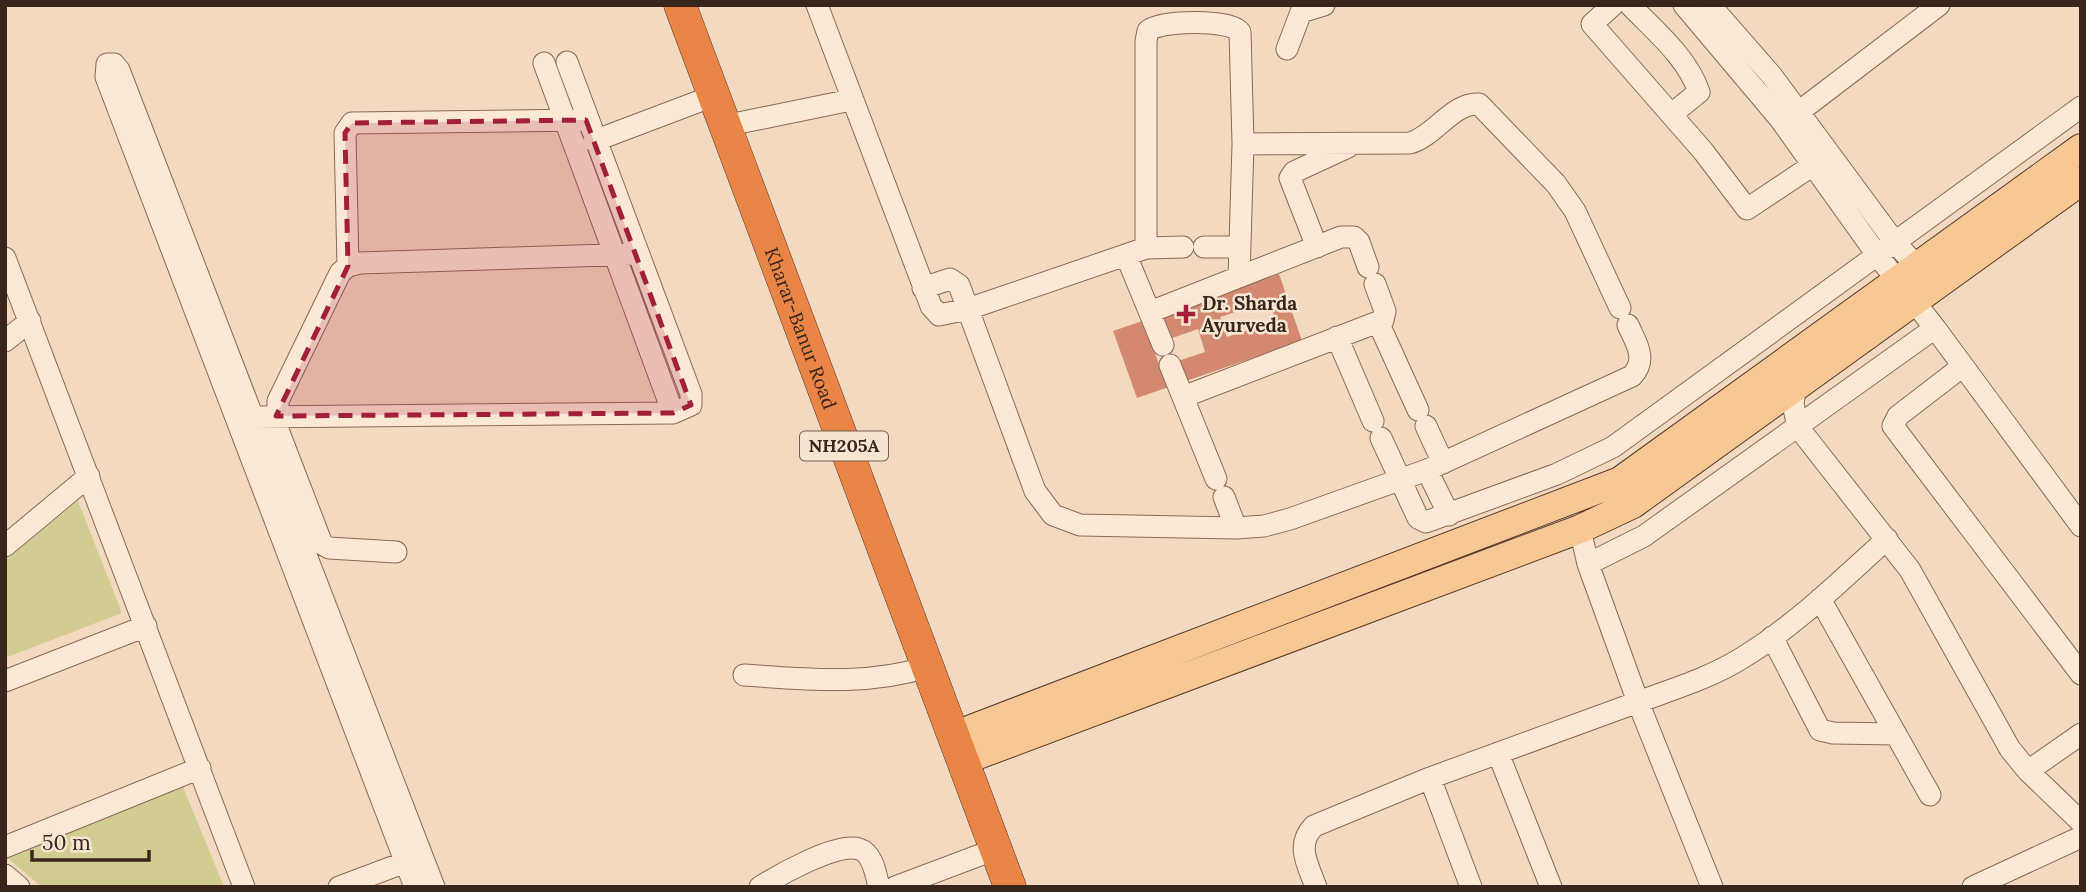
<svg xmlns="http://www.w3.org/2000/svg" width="2086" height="892" viewBox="0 0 2086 892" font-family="Lora,serif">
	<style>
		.green { fill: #d1cd92 }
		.building { fill: #d38971; fill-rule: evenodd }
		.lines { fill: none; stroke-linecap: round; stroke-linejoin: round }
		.minor-casing { stroke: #8c6955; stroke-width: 23 }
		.major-casing { stroke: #59382a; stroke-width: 30 }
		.highway-casing { stroke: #59382a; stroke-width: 33 }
		.minor { stroke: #fce8d3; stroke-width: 21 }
		.major { stroke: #f9c793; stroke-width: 28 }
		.highway { stroke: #e98547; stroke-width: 32 }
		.marked { fill: #a12038; fill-opacity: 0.2; stroke: #a12038; stroke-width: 5; stroke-dasharray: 14 9; stroke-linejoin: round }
		.poi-dot { fill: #a12038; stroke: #f8e5cf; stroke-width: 2.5 }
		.labels { text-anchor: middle; stroke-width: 5; stroke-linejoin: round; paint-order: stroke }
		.shield { fill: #f8e5cf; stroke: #735f51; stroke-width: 2 }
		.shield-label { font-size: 18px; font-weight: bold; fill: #3a251b }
		.poi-label { font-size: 19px; font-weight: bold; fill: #3a251b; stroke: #f8e5cf; text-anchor: start }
		.street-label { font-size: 19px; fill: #3a251b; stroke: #f8e5cf }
	</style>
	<rect width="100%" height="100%" fill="#f2d9bf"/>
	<path class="green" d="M78,501l44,112 -117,45v-97z
		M181,782l43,105h-182l-37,-31z"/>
	<path class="building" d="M1279,274l23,67 -165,57 -24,-67zM1269,301l7,20 -49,16 -7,-20zM1198,329l7,23 -45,15 -8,-22z"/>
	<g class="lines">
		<defs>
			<path id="minor" d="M817,5l114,301 8,9 29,-6 178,-61v-207l2,-10c11,-11 83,-12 92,1l3,112 167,-1c25,-7 43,-41 69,-39l77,80 19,27 45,97
				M1613,5l-21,19 111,127 44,58 66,-44
				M1630,5c25,26 57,52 69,87l-27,22
				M1710,5l62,71 122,165 32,36
				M1287,49l14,-37 23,-7
				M544,63l129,350
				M1800,111l139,-106
				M724,126l127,-26
				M594,141l119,-45
				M1204,247h35
				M1317,247l-27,-69 4,-6 54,-25
				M1146,248l37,-1
				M1126,255l37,90
				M5,258l239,629
				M348,266l-3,-133 7,-10 234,-3
				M1239,277l4,-133
				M923,288l27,-9 9,6 76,206 18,24 27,10 156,3 28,-2 26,-7 137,-49 205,-94c16,-17 4,-33 -4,-51
				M1150,312l191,-75h13l5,5 9,25
				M1378,322l40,88
				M1935,328l146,198
				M1337,337l36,84
				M5,341l25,-20
				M1170,365l46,114
				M1963,366l-65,50 -5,10 188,248
				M1795,390l-2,14 5,23 112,143 100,179 18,22 53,51
				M1183,397l200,-77 2,-9 -10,-27
				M253,417l420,-4 18,-8v-11l-124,-332
				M1426,426l17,37
				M1381,438l37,80 8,4 131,-48 56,-27 468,-340
				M1427,470l22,45
				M1224,497l12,31
				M1580,529l8,35 50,138c35,-13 72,-24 104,-44 53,-32 99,-78 145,-119
				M5,546l84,-70
				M396,552l-67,-4 -7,-4 -44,-114v-29l62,-128 8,-7 12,-3 277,-9
				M1588,564l56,-28 291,-208 -57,-72 -98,-137 -96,-114
				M1820,599l110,196
				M1772,637l48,93 13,3 63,1
				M744,675c63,4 122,11 183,-8
				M5,681l141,-55
				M1498,753l53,134
				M2028,771l53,-37
				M1430,778l41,109
				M5,847l195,-79
				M5,875l14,12
				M339,887l80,-30
				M415,887l-309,-810 1,-13h7l5,6 315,817
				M760,887c19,-12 77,-45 99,-38 14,4 17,26 20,38
				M895,887l101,-38
				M1316,887c-8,-22 -21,-42 -2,-61l116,-48 208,-76 74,185
				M1973,887l108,-50"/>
			<path id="major" d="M953,736l667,-255 461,-333
				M962,761l618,-232 53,-25 448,-323"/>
			<g id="highway">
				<path id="s1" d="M680,5l330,882"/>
			</g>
		</defs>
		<use href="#minor" class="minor-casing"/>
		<use href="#major" class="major-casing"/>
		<use href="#highway" class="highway-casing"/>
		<use href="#minor" class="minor"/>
		<use href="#major" class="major"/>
		<use href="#highway" class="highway"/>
	</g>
	<path class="marked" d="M586,120l105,285 -18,8 -397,3 72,-150 -3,-133 7,-10z"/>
	<path class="poi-dot" d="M1182.5 303.5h7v7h7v7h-7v7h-7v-7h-7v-7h7z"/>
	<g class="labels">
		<rect class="shield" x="800" y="431.5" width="88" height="29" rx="5"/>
		<g class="shield-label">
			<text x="844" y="452">NH205A</text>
		</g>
		<g class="poi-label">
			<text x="1202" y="310">Dr. Sharda<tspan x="1202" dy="22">Ayurveda</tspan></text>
		</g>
		<g class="street-label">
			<text dy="7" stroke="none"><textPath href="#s1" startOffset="345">Kharar-Banur Road</textPath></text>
		</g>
	</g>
	<rect width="2086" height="892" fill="none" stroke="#3a251b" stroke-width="14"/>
	<path d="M32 850v10h117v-10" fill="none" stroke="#3a251b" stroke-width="3.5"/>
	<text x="42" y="850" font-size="21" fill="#3a251b" stroke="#f8e5cf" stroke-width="5" paint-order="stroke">50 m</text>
</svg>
